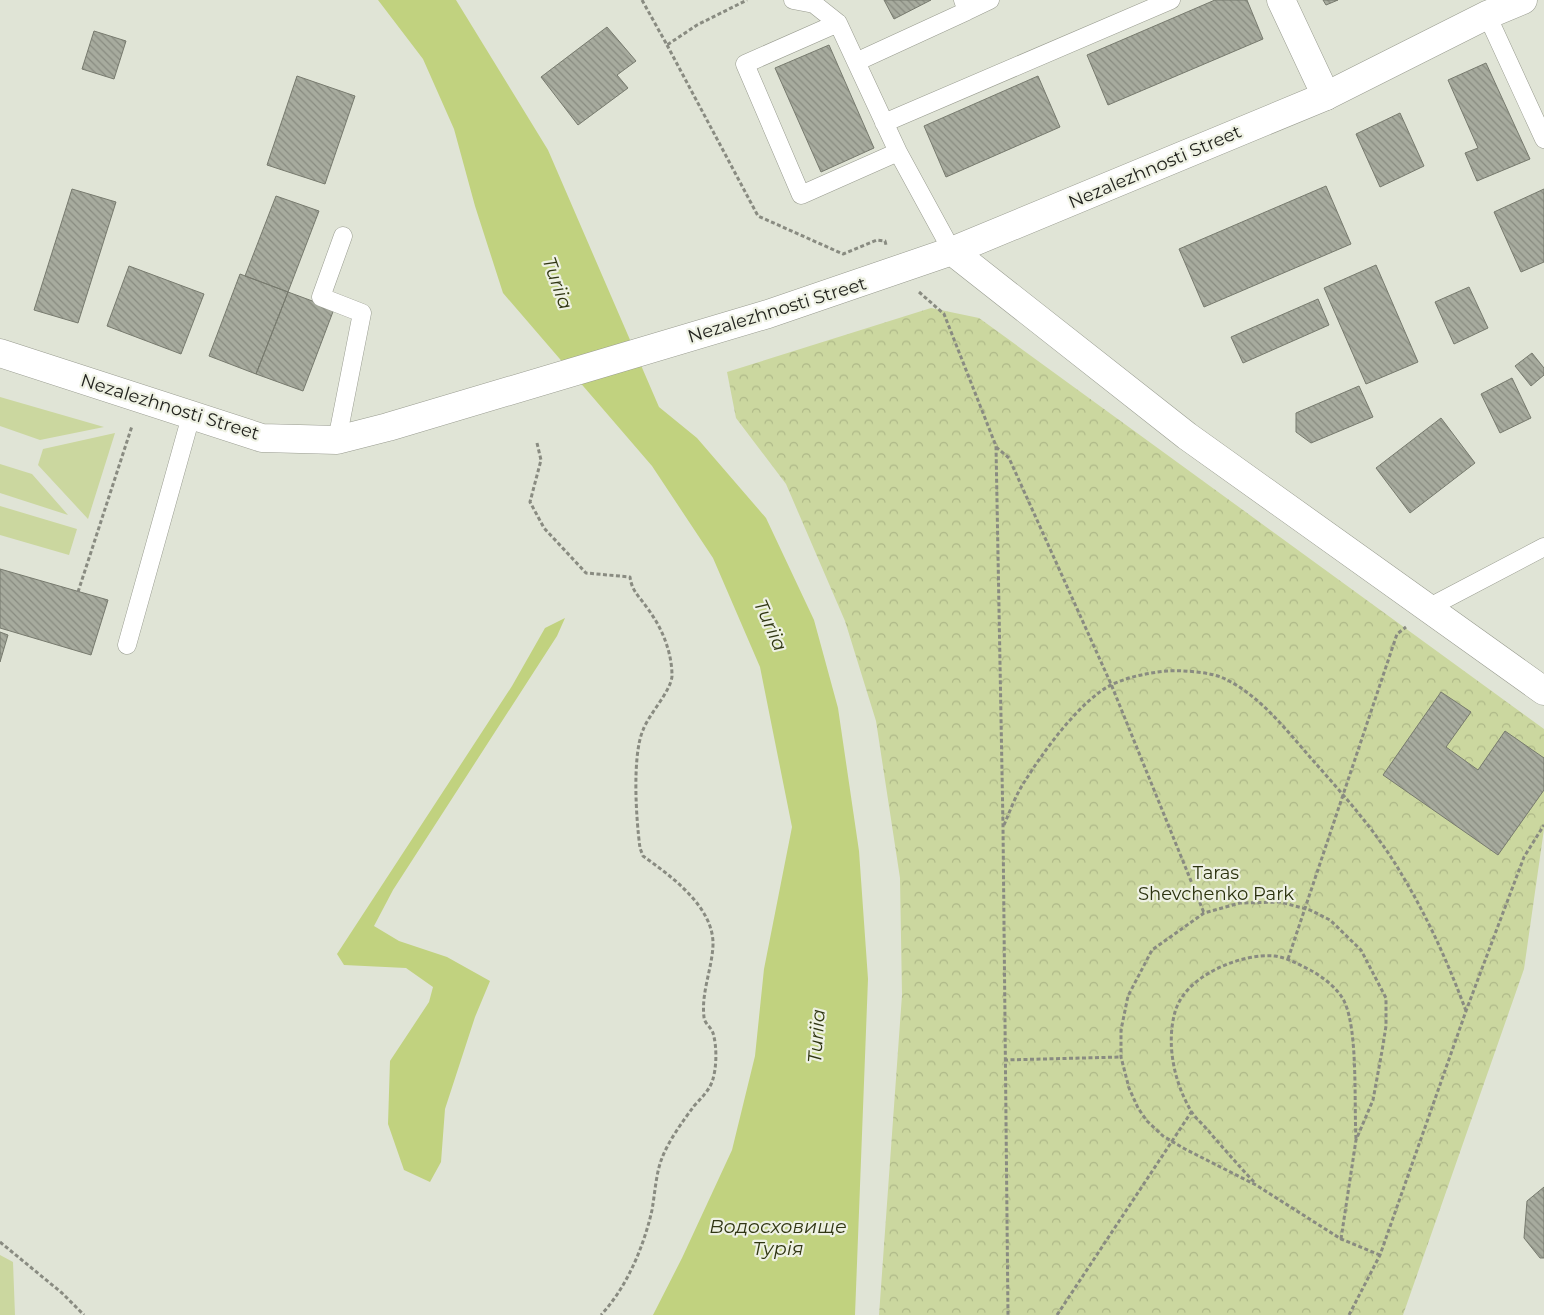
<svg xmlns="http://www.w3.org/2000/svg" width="1544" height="1315" viewBox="0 0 1544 1315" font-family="Montserrat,sans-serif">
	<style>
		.green { fill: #cbd79f }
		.park { fill: url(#park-crowns) }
		.water { fill: #c1d27f }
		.building { fill: url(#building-back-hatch); stroke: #777a6e }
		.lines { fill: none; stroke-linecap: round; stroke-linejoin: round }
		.lane-casing { stroke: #989b8f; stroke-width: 19 }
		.street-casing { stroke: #989b8f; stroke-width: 29 }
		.secondary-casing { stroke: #989b8f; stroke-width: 29 }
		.path { stroke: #898b81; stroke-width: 3; stroke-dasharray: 4 2.5; stroke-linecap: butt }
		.lane { stroke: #fff; stroke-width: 18 }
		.street { stroke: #fff; stroke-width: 28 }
		.secondary { stroke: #fff; stroke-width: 28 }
		.labels { text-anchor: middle; stroke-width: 4.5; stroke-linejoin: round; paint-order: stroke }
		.street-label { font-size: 18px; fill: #22231e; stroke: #eef1e3 }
		.park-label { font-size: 18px; fill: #2b320e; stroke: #eef1e3 }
		.water-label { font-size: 19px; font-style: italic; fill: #303613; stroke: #eef1e3 }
	</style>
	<defs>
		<pattern id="park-crowns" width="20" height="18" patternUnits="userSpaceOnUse" patternTransform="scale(1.25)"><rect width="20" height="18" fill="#cbd79f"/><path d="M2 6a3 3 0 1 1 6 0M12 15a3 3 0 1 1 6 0" fill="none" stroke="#aeb888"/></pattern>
		<pattern id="building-back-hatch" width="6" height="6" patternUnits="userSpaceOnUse" patternTransform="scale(1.25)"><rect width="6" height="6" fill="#a7ab9e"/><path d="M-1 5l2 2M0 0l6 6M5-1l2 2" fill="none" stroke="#888b80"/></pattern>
	</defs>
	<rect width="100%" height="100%" fill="#e0e4d6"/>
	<path class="green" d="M0,397l104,30 -64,13 -40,-14z
		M115,433l-27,86 -50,-54 5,-16z
		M0,464l32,10 36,41 -68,-22z
		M0,506l77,23 -8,26 -69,-20z
		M0,1255l13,7 2,53h-15z"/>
	<path class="park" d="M931,308l48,10 565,411v100l-20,140 -121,346h-524l23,-320 -2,-117 -24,-157 -31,-100 -59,-137 -50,-66 -9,-46z"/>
	<path class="water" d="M378,0h78l92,150 111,257 38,31 69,80 48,102 24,88 21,143 9,128 -13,336h-202l29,-57 50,-108 23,-94 9,-87 28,-142 -32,-160 -47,-109 -61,-92 -149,-173 -28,-87 -21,-77 -31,-70z
		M565,618l-8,18 -164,254 -19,36 25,15 48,16 43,24 -15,36 -30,92 -4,53 -11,20 -26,-12 -16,-46 2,-63 39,-59 4,-15 -27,-19 -62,-3 -7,-11 175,-268 33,-58z"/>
	<path class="building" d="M884,0h47l-37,19z
		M1215,0h32l16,39 -155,66 -21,-50z
		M1323,0h15l-12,5z
		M607,27l29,34 -19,14 11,13 -50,37 -37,-48z
		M94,31l32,10 -12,38 -32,-10z
		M829,45l45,103 -53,24 -46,-104z
		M1486,63l44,96 -53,22 -12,-28 13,-5 -30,-68z
		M297,76l58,20 -30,88 -58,-19z
		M1038,76l22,51 -114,50 -22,-51z
		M1400,113l24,53 -44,21 -24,-53z
		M1326,186l25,58 -147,63 -25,-58z
		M72,189l44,13 -38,121 -44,-13z
		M1544,189v73l-23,10 -27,-60z
		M276,196l43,15 -31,81 -43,-16z
		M1376,265l42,97 -52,22 -42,-96z
		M129,266l75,28 -23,60 -74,-28z
		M240,274l48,18 -32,82 -47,-18z
		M1469,287l19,41 -34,16 -19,-42z
		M288,292l46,17 -31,82 -47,-17z
		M1318,299l11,26 -86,38 -12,-26z
		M1532,353l12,15v7l-13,11 -16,-20z
		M1512,378l19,40 -31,15 -19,-39z
		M1359,386l14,31 -62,26 -15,-11v-19z
		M1441,418l34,45 -65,50 -34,-45z
		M0,569l108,31 -17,55 -91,-27z
		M0,632l8,3 -8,27z
		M1441,692l30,20 -25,35 32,23 27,-39 39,27v32l-46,65 -115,-80z
		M1544,1187v71h-4l-16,-20 3,-37z"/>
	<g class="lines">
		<defs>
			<path id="lane" d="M793,0l21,4 24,19 60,129
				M963,0l4,11 23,-11
				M1487,15l57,124
				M838,23l-93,41 56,131 97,-43 54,99
				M856,62l111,-51
				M884,123l287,-123
				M337,440l25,-127 -41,-16 22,-61
				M1428,608l116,-61
				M127,645l64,-229"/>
			<path id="street" d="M1281,0l45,96"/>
			<path id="secondary" d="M952,251l235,185 357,255
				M0,353l262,85 75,2 51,-13 380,-113 184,-63 374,-155 161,-81 36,-15"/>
		</defs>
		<use href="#lane" class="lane-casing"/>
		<use href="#street" class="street-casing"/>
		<use href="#secondary" class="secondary-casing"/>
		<path class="path" d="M642,0l25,45 30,-20 50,-25
			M667,45l91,171 85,38 34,-14 8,1 1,4
			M919,292l25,22 52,132 7,380 5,489
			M537,443l4,17 -11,42 14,26 42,45 44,4c2,15 10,20 18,32 14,19 24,43 24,67 -1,15 -23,38 -29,54 -11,26 -7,88 -3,118l3,8c28,20 71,51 70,89 -1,24 -12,48 -9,72 0,6 7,10 9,16 4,13 4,35 -1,49 -4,10 -11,16 -18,24 -11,15 -25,34 -32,52 -6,15 -7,35 -10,52 -8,36 -25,77 -51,105
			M996,447l13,11 102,226 93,229
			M78,592l54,-166
			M1004,825c6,-14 12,-31 21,-44 18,-29 56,-82 88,-97 18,-8 35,-11 54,-13 15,-1 43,1 56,7 38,17 67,57 94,87 30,34 62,70 85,110 26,43 47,90 64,136
			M1288,959l109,-325 9,-7
			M1004,1060l117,-3
			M1254,1182c-15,-16 -29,-32 -43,-48 -6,-8 -15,-15 -20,-23 -17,-29 -25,-67 -16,-99 10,-36 65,-59 100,-56 13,2 23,8 35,14 13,7 29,19 35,33 13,30 9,101 11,136
			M1341,1239l15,-99 17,-40 9,-49 4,-25v-28l-25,-48 -31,-30 -20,-10 -30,-8 -40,1 -36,10 -52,37 -24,46 -7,34v27l8,31 9,20 9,13 16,15 22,13 71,36 85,54 39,16
			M0,1242l62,51 22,22
			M1057,1315l135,-204
			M1349,1315l31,-60 86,-244 58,-154 20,-32"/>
		<use href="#lane" class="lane"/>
		<use href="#street" class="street"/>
		<use href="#secondary" class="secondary"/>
	</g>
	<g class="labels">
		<g class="street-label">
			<text transform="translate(1155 167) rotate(-23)" y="6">Nezalezhnosti Street</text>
			<text transform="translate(777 310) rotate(-17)" y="6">Nezalezhnosti Street</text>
			<text transform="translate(170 407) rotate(17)" y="6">Nezalezhnosti Street</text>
		</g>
		<g class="park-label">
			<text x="1216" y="879">Taras<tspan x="1216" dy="21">Shevchenko Park</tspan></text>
		</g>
		<g class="water-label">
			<text transform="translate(558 283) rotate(70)" y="7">Turiia</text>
			<text transform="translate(771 625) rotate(66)" y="7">Turiia</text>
			<text transform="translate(816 1036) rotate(-86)" y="7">Turiia</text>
			<text x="778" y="1233">Водосховище<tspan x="778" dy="22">Турія</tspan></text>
		</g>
	</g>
</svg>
